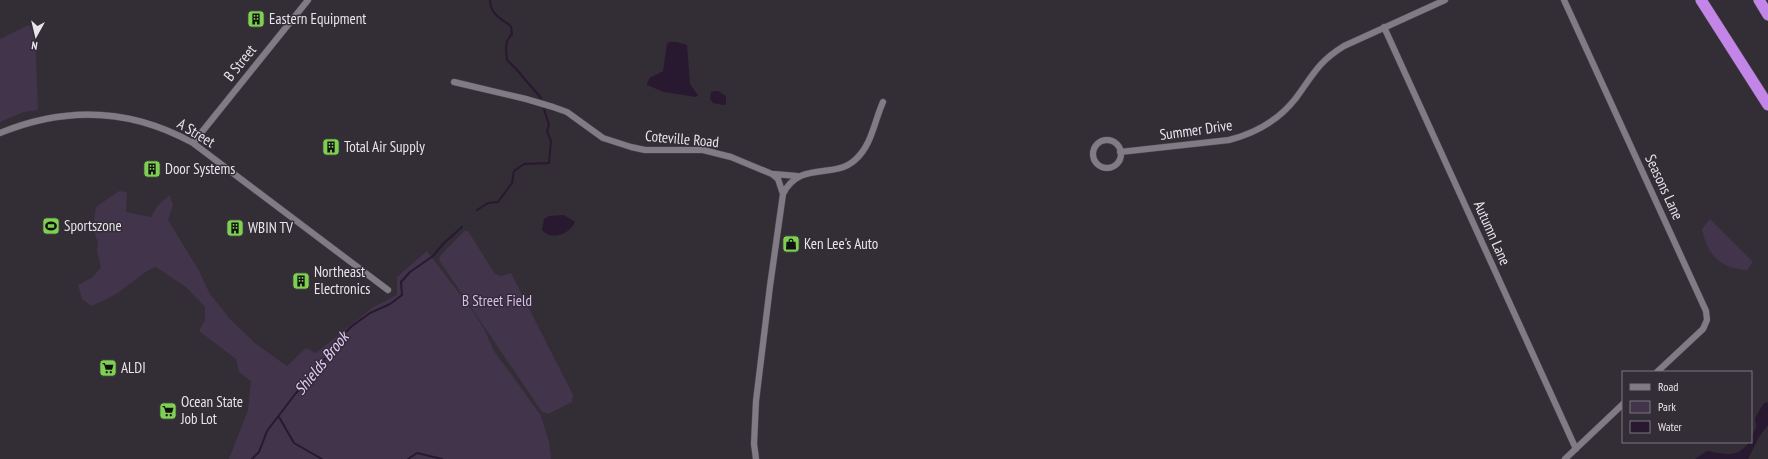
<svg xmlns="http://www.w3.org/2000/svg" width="1768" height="459" viewBox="0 0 1768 459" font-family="'PT Sans Narrow',sans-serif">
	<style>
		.green { fill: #42344b }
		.water { fill: #281931 }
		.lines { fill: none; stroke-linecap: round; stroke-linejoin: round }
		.stream { stroke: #281931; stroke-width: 2 }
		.minor-casing { stroke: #504c52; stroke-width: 7 }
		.motorway-casing { stroke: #504c52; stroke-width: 12 }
		.minor { stroke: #817b85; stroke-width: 6 }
		.motorway { stroke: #c385e7; stroke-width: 11 }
		.labels { text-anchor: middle; stroke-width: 3; stroke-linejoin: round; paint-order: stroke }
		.poi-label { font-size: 15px; fill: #e8e4ea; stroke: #332d36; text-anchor: start }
		.street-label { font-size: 15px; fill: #e8e4ea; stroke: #332d36 }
		.park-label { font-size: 15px; fill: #dbbcf0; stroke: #332d36 }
		.water-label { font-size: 16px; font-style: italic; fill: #eacafe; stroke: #332d36 }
	</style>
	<rect width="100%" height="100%" fill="#332d36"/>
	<path class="green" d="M28,25l7,5 3,80 -14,2 -24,10v-83z
		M119,191l8,1 -1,20 25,5 7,-12 12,-10 3,10 -5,15 30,49 12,25 20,25 26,25 31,22 19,-18 10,5 56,-45 25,-13v-18l30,-26 47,62 10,16 11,24 14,18 32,45 8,26 2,17h-322l19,-49 3,-29 -12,-9 -3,-13 -37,-28 6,-11v-13l-18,-19 -31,-21c-12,4 -19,12 -29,19 -11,9 -23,15 -36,20l-9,-7 -4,-14 15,-8 8,-10 -4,-16 1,-8 -5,-15 3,-21z
		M1710,219l43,43 -6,8c-27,-1 -40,-16 -45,-41z
		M464,231h4l27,43 6,2 10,-3 62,122 -1,7 -24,12 -6,-2 -103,-152 1,-4z"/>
	<path class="water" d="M669,42h8l10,3 3,39 8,11 -2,2 -32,-5 -17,-7c2,-11 8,-8 16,-14l4,-27z
		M714,91h4l8,5v8l-3,1 -10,-2 -3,-4 1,-7z
		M564,215l11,7c-6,13 -24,19 -33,8l2,-11 5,-3z
		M1768,402v23l-9,12 -11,22h-53l12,-8c19,3 30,8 42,-9h2v-4l5,-11 -1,-9 9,-15z"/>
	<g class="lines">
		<path class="stream" d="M490,0c0,14 11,19 21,26l1,8c-8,8 -6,16 -5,26l10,10 24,28
			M477,210l11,-7 10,-1 14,-19 2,-12 10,-7 25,-1 2,-22 -4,-10 2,-6 -5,-16
			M279,417l15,26 28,16
			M252,459l7,-7 8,-21 29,-38 21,-21 18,-30 17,-16 18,-13 20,-9 12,-9 -1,-13 9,-10 23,-16 11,-13 18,-16
			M408,459l9,-6 25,6"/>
		<defs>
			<path id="minor" d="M1564,0l142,311 1,9 -4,9 -46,43
				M1384,27l192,422
				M454,82l72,17 27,8 14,5 36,26 28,9 14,3h58l28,7 41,17 6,5 5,15 -13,92 -14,115 -2,43 2,15
				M0,133c66,-27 130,-25 193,10l195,147
				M1093 154a14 14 0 1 1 28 0a14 14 0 1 1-28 0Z
				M193,143l115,-143
				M1120,152l109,-12c27,-7 50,-20 67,-42 17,-23 22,-36 48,-52l101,-46
				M774,174l23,2
				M783,194c17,-34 50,-14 72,-34 17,-15 19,-38 28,-58
				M1565,459l58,-55"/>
			<path id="motorway" d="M1701,0l67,105
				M1759,0l9,15"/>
		</defs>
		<use href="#minor" class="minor-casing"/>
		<use href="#motorway" class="motorway-casing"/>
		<use href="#minor" class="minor"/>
		<use href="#motorway" class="motorway"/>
	</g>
	<defs>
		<symbol id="building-square" viewBox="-11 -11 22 22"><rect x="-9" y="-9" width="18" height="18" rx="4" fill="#7fd052" stroke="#332d36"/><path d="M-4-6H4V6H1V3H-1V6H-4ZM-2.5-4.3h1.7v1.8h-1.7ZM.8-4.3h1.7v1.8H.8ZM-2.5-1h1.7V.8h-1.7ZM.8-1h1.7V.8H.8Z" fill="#111"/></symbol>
		<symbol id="stadium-square" viewBox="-11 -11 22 22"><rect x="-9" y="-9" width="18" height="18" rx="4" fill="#7fd052" stroke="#332d36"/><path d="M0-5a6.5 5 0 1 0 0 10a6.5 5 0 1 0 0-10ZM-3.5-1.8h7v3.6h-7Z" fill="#111"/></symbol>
		<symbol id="shop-square" viewBox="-11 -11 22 22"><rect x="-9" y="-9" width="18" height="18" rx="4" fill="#7fd052" stroke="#332d36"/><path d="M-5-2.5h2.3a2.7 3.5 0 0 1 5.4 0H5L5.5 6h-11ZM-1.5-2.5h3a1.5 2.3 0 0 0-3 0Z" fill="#111"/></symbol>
		<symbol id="supermarket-square" viewBox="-11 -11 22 22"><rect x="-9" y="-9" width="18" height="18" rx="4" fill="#7fd052" stroke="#332d36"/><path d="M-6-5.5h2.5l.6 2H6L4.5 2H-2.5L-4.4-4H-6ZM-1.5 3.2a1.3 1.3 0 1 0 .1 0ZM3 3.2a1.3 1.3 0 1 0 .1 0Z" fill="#111"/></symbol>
	</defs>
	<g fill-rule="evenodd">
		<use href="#building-square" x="246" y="9" width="20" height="20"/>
		<use href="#building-square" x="321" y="137" width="20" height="20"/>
		<use href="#building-square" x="142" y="159" width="20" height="20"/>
		<use href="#stadium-square" x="41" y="216" width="20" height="20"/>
		<use href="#building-square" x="225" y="218" width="20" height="20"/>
		<use href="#shop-square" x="781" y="234" width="20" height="20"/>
		<use href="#building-square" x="291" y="271" width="20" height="20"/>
		<use href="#supermarket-square" x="98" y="358" width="20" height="20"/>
		<use href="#supermarket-square" x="158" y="401" width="20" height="20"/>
	</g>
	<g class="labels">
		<g class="poi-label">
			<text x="269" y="24">Eastern Equipment</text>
			<text x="344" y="152">Total Air Supply</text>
			<text x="165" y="174">Door Systems</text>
			<text x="64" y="231">Sportszone</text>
			<text x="248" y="233">WBIN TV</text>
			<text x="804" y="249">Ken Lee's Auto</text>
			<text x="314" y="277">Northeast<tspan x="314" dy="17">Electronics</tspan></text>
			<text x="121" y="373">ALDI</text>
			<text x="181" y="407">Ocean State<tspan x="181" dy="17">Job Lot</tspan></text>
		</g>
		<g class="street-label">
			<text transform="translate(240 63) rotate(-51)" y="5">B Street</text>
			<text transform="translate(1196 130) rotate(-8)" y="5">Summer Drive</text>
			<text transform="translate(196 133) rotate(31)" y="5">A Street</text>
			<text transform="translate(682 139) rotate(5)" y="5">Coteville Road</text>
			<text transform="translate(1664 187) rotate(65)" y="5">Seasons Lane</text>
			<text transform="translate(1492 233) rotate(66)" y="5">Autumn Lane</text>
		</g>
		<g class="park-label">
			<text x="497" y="306">B Street Field</text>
		</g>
		<g class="water-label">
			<text transform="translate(321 363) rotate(-51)" y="6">Shields Brook</text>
		</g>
	</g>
	<rect x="1622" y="371" width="130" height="72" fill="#332d36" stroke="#7b767e"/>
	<rect x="1630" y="384" width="20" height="6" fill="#817b85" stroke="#7b767e"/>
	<text x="1658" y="391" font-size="12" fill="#e8e4ea">Road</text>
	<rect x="1630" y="401" width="20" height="12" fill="#42344b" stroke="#7b767e"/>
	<text x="1658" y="411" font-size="12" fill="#e8e4ea">Park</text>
	<rect x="1630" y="421" width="20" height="12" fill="#281931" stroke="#7b767e"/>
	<text x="1658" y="431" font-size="12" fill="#e8e4ea">Water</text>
	<g transform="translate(36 36) rotate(188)" stroke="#332d36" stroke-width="3" paint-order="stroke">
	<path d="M0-3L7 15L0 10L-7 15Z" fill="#e8e4ea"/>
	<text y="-6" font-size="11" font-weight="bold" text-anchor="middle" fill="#e8e4ea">N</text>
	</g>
</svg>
